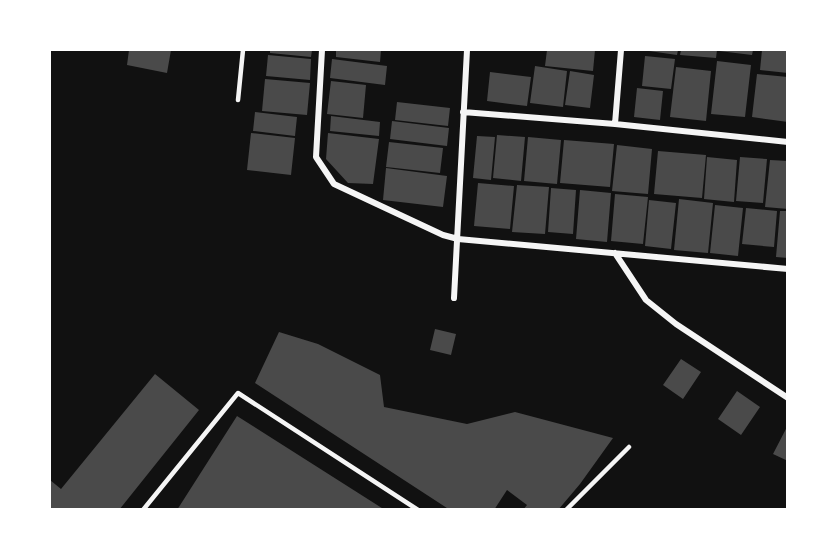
<svg xmlns="http://www.w3.org/2000/svg" width="837" height="559" viewBox="0 0 837 559" font-family="'Golos Text',sans-serif">
	<style>
		.building { fill: #4a4a4a }
		.lines { fill: none; stroke-linecap: round; stroke-linejoin: round }
		.service { stroke: #f5f5f5; stroke-width: 4.5 }
		.minor { stroke: #f5f5f5; stroke-width: 6 }
	</style>
	<rect width="100%" height="100%" fill="#111"/>
	<path class="building" d="M129,50h42l-4,23 -40,-8z
		M270,50h42l-1,7 -41,-4z
		M336,50h45l-1,12 -44,-5z
		M547,50h48l-2,21 -48,-5z
		M642,50h36l-1,5z
		M681,50h36l-1,8 -36,-3z
		M719,50h34l-1,5 -33,-4z
		M762,50h26v23l-28,-3z
		M268,55l43,4 -1,21 -44,-4z
		M645,56l30,3 -4,30 -29,-3z
		M332,59l55,7 -2,19 -55,-7z
		M717,61l34,4 -6,52 -34,-3z
		M535,66l32,5 -4,36 -33,-4z
		M676,67l35,4 -5,50 -36,-4z
		M570,71l24,4 -4,33 -25,-3z
		M490,72l41,5 -4,29 -40,-5z
		M757,74l31,3v45l-36,-5z
		M265,79l45,4 -3,32 -45,-4z
		M331,81l35,4 -3,33 -36,-4z
		M637,88l26,3 -3,29 -26,-3z
		M397,102l53,6 -2,18 -53,-6z
		M255,112l42,5 -2,19 -42,-5z
		M331,116l49,6 -1,14 -49,-5z
		M392,121l57,7 -2,18 -57,-7z
		M251,133l44,5 -4,37 -44,-5z
		M328,133l51,6 -6,45 -25,-1 -22,-24z
		M497,135l28,2 -4,44 -28,-3z
		M477,136l18,1 -4,43 -18,-2z
		M528,137l33,3 -4,44 -33,-3z
		M564,140l50,4 -4,43 -50,-4z
		M389,142l54,6 -3,25 -54,-6z
		M617,145l35,4 -4,45 -36,-3z
		M658,151l48,4 -4,43 -48,-4z
		M707,157l30,3 -3,42 -30,-3z
		M740,157l27,2 -4,44 -27,-2z
		M770,160l18,1v48l-23,-2z
		M386,168l61,8 -4,31 -60,-7z
		M478,183l36,3 -4,43 -36,-3z
		M517,185l32,2 -4,47 -33,-2z
		M551,188l25,2 -3,44 -25,-2z
		M580,190l31,3 -4,49 -31,-3z
		M615,194l33,3 -5,47 -32,-3z
		M679,199l34,4 -5,50 -34,-3z
		M649,200l27,3 -5,46 -26,-3z
		M715,205l28,3 -5,48 -28,-3z
		M746,208l31,3 -3,36 -32,-3z
		M780,211h8v47l-12,-1z
		M435,329l21,5 -5,21 -21,-5z
		M279,332l39,12 62,31 4,32 83,17 48,-12 98,26 -33,46 -22,26h-35l4,-5 -20,-15 -13,20h-44l-195,-127z
		M681,359l20,13 -18,27 -20,-14z
		M155,374l44,36 -80,100h-69v-30l11,9z
		M737,391l23,16 -19,28 -23,-16z
		M237,416l148,94h-208z
		M788,425v36l-15,-7z"/>
	<g class="lines">
		<path class="service" d="M238,100l5,-50
			M143,510l95,-117 180,117
			M566,510l63,-63"/>
		<path class="minor" d="M322,50l-6,107 18,27 109,51 15,4 330,30
			M463,112l152,12 173,18
			M615,124l6,-74
			M615,253l31,47 30,24 112,74
			M454,298l13,-248"/>
	</g>
	<rect width="837" height="559" fill="none" stroke="#ffffff" stroke-width="102"/>
</svg>
